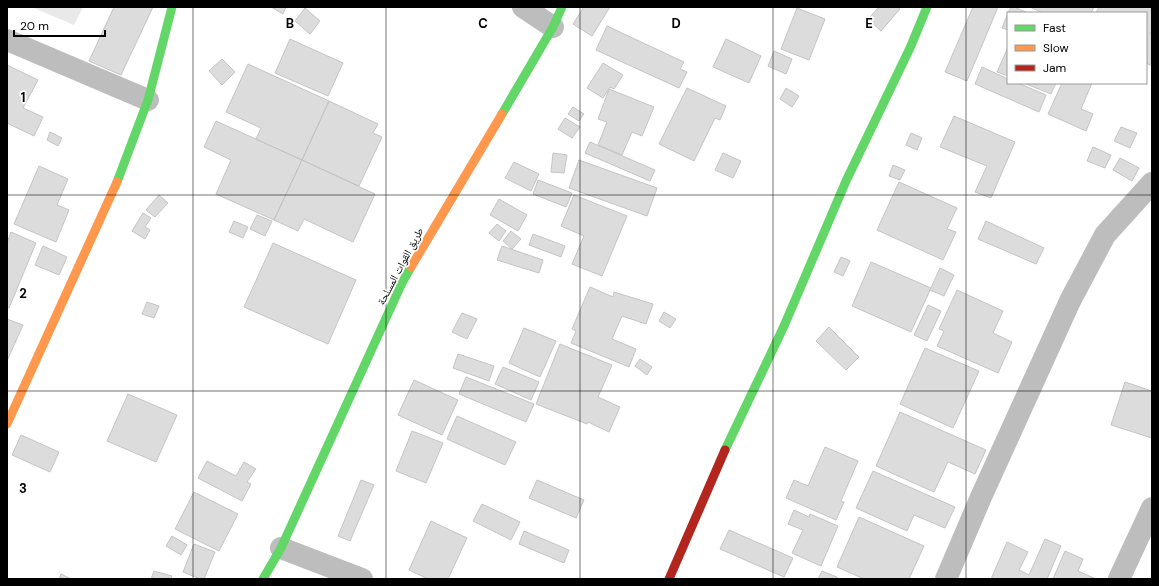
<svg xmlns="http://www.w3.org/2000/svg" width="1159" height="586" viewBox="0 0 1159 586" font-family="'DM Sans','Noto Naskh Arabic',sans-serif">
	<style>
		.grass { fill: #e9e9e9 }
		.building { fill: #dcdcdc; stroke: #c4c4c4 }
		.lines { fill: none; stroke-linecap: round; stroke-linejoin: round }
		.street { stroke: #bdbdbd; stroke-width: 22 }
		.fast { stroke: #63d668; stroke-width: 9 }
		.slow { stroke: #ff974d; stroke-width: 9 }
		.jam { stroke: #b3261e; stroke-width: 9 }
		.grid { fill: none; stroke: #000; stroke-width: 1; stroke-opacity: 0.55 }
		.labels { text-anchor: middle; stroke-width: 3.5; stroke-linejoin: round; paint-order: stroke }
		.street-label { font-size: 11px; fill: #000; stroke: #fff }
		.grid-label { font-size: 13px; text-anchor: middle; font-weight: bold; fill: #000; stroke: #fff; stroke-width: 3.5; stroke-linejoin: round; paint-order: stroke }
	</style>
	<rect width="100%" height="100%" fill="#fff"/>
	<path class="grass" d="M32,7h51l-9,18z"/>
	<path class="building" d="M114,7h39l-32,68 -32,-14z
		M271,7h15l-3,7z
		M584,7h26l-18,29 -19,-12z
		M879,7h18l3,2 -19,22 -13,-12z
		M973,7h25l-31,74 -22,-9z
		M1011,7h3l14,6h-20z
		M1030,7h64l-3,6h-48z
		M1099,7h53v23l-2,4 2,1v31l-6,-3v-50h-50z
		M305,8l15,13 -10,13 -15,-13z
		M797,8l28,11 -16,41 -28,-11z
		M1008,13v17l-6,-2z
		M607,26l77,36 -4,7 7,3 -8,16 -83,-38z
		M290,39l53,24 -15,33 -53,-23z
		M726,39l35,17 -12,27 -36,-16z
		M1008,47v29l-11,-4z
		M774,51l18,8 -6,15 -18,-8z
		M222,59l13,13 -13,13 -13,-14z
		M603,63l20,12 -9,14 -4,-2 -7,11 -16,-10z
		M248,64l81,37 -27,59 -46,-21 5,-11 -35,-16z
		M7,65l31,15 -15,28 20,9 -9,19 -27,-13z
		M982,67l26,12v4h10l28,12 -7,17 -64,-28z
		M1024,83h32l-5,11z
		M1062,83h30l-11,26 12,5 -7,17 -38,-17z
		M687,88l39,18 -6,14 -5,-2 -21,43 -35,-17z
		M786,88l13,8 -7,11 -12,-8z
		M609,89l45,18 -12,29 -10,-4 -10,23 -24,-10 9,-23 -9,-3z
		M329,101l49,23 -5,9 9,4 -23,49 -57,-26z
		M573,107l11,7 -5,7 -11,-7z
		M954,116l61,26 -24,56 -16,-6 12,-26 -47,-19z
		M565,118l15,9 -8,11 -14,-9z
		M216,121l86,39 -28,60 -58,-26 15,-34 -27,-13z
		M1121,127l16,6 -7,15 -16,-7z
		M50,132l12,6 -4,8 -11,-6z
		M911,133l11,5 -5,12 -11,-5z
		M590,142l65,28 -5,11 -65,-28z
		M1093,147l18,8 -6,13 -18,-7z
		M553,153l14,2 -3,18 -13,-1z
		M723,153l18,8 -8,17 -18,-8z
		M1120,158l19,10 -7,13 -19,-11z
		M302,160l73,34 -22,48 -49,-23 -6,12 -24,-11z
		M579,160l78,28 -10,28 -78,-28z
		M514,162l25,12 -8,17 -26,-13z
		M893,165l12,5 -5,10 -11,-4z
		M39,166l29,13 -11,26 12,5 -13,32 -42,-18z
		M538,180l34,13 -6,14 -33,-13z
		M899,182l58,26 -10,21 9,3 -13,28 -66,-30z
		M159,195l9,8 -13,14 -9,-7z
		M574,195l53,21 -25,60 -30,-12 12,-28 -23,-10z
		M499,199l28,16 -9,16 -28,-16z
		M143,213l8,5 -6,9 5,3 -5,9 -13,-8z
		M257,215l15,6 -7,15 -15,-7z
		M234,221l14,6 -5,11 -14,-6z
		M986,221l58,27 -8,16 -58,-25z
		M497,224l9,7 -7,10 -10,-8z
		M511,231l10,8 -9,10 -9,-8z
		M11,232l25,11 -27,65 -2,-1v-64z
		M533,234l32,12 -4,11 -32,-12z
		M273,243l83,37 -28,64 -84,-37z
		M43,246l24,11 -8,18 -24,-10z
		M502,246l41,14 -4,13 -42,-13z
		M841,257l9,4 -7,15 -9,-4z
		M871,262l60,26 -20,44 -59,-26z
		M940,268l14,7 -10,21 -14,-6z
		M590,287l23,10 1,-5 39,12 -7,20 -24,-8 -10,23 24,10 -7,18 -58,-24 5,-12 -4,-2z
		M957,290l46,21 -10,22 19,9 -14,31 -61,-27 7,-15 -5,-2z
		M147,302l12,4 -5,12 -12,-4z
		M928,305l13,6 -14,30 -13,-6z
		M664,312l12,7 -6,9 -11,-7z
		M462,313l15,6 -10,20 -15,-7z
		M7,319l16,6 -16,36z
		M829,327l30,30 -13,13 -30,-29z
		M524,328l32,13 -16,36 -31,-14z
		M560,344l52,21 -14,32 22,10 -11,25 -21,-10 -1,2 -51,-20z
		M925,348l54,23 -26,57 -53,-24z
		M458,354l36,12 -5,15 -36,-13z
		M640,359l12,8 -5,8 -12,-9z
		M503,367l36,15 -8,18 -36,-16z
		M466,377l68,27 -8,18 -67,-28z
		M414,380l44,20 -16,35 -44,-20z
		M1125,382l27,9v47l-41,-13z
		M128,394l49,21 -21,47 -49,-21z
		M900,412l86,38 -11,24 -27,-12 -14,30 -58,-26z
		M457,416l59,26 -11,23 -58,-26z
		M412,431l31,12 -17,40 -30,-12z
		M21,435l38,17 -9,20 -38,-17z
		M825,447l33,14 -17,40 3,1 -8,18 -50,-22 8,-18 14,6z
		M207,461l29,15 8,-14 12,7 -9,13 4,2 -9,17 -44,-23z
		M873,471l82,36 -10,21 -31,-13 -7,16 -51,-23z
		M361,480l13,5 -24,56 -12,-5z
		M537,480l47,20 -8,18 -47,-20z
		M194,492l44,22 -19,37 -44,-22z
		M482,504l38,18 -9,18 -38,-19z
		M794,510l15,7 1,-3 28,12 -17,40 -29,-13 11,-23 -15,-6z
		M859,517l65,29 -15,33h-45l-27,-12z
		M431,521l36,17 -19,41h-20l-19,-9z
		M729,530l64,28 -9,19 -64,-28z
		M524,531l45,19 -5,13 -45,-19z
		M172,536l15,9 -6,10 -15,-9z
		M1045,539l16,7 -14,33h-56l16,-37 21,10 -9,18 10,5z
		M194,544l21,8 -11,27h-4l-17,-7z
		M1065,551l18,8 -5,12 18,8h-43z
		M154,571l18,5 -1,3h-20z
		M822,571l15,6v2h-19z
		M61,574l10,5h-12z"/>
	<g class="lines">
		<path class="street" d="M523,7l30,20
			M7,40l141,60
			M281,548l81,31
			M946,579l35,-82 89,-196 35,-66 47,-52
			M1119,579l33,-71"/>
		<path class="fast" d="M502,114l51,-87 9,-20
			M117,182l31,-82 24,-93
			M725,450l59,-124 62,-145 64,-133 17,-41
			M263,579l18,-31 121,-265 9,-16"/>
		<path class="slow" d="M411,267l91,-153
			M7,424l110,-242"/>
		<path class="jam" d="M669,579l56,-129"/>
	</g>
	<path class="grid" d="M193,7v572M386,7v572M580,7v572M773,7v572M966,7v572M7,195h1145M7,391h1145"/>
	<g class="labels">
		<g class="street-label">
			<text transform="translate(400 266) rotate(-62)" y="4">طريق القوات المسلحة</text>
		</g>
	</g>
	<g class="grid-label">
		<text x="290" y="28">B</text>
		<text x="483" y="28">C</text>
		<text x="676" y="28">D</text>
		<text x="869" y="28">E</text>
		<text x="23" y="102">1</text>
		<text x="23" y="298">2</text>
		<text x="23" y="493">3</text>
	</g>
	<rect width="1159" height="586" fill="none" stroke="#000000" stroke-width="16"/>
	<rect x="1007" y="12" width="140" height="72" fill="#ffffff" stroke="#999999"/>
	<rect x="1015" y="25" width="20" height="6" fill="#63d668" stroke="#999999"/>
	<text x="1043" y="32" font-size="12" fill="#000000">Fast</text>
	<rect x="1015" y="45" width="20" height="6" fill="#ff974d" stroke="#999999"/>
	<text x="1043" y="52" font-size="12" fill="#000000">Slow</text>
	<rect x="1015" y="65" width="20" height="6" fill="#b3261e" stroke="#999999"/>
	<text x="1043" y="72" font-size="12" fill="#000000">Jam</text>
	<path d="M14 30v6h91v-6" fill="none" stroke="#000000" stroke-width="2"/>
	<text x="20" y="30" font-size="12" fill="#000000" stroke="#ffffff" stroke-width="3" paint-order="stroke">20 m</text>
</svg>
